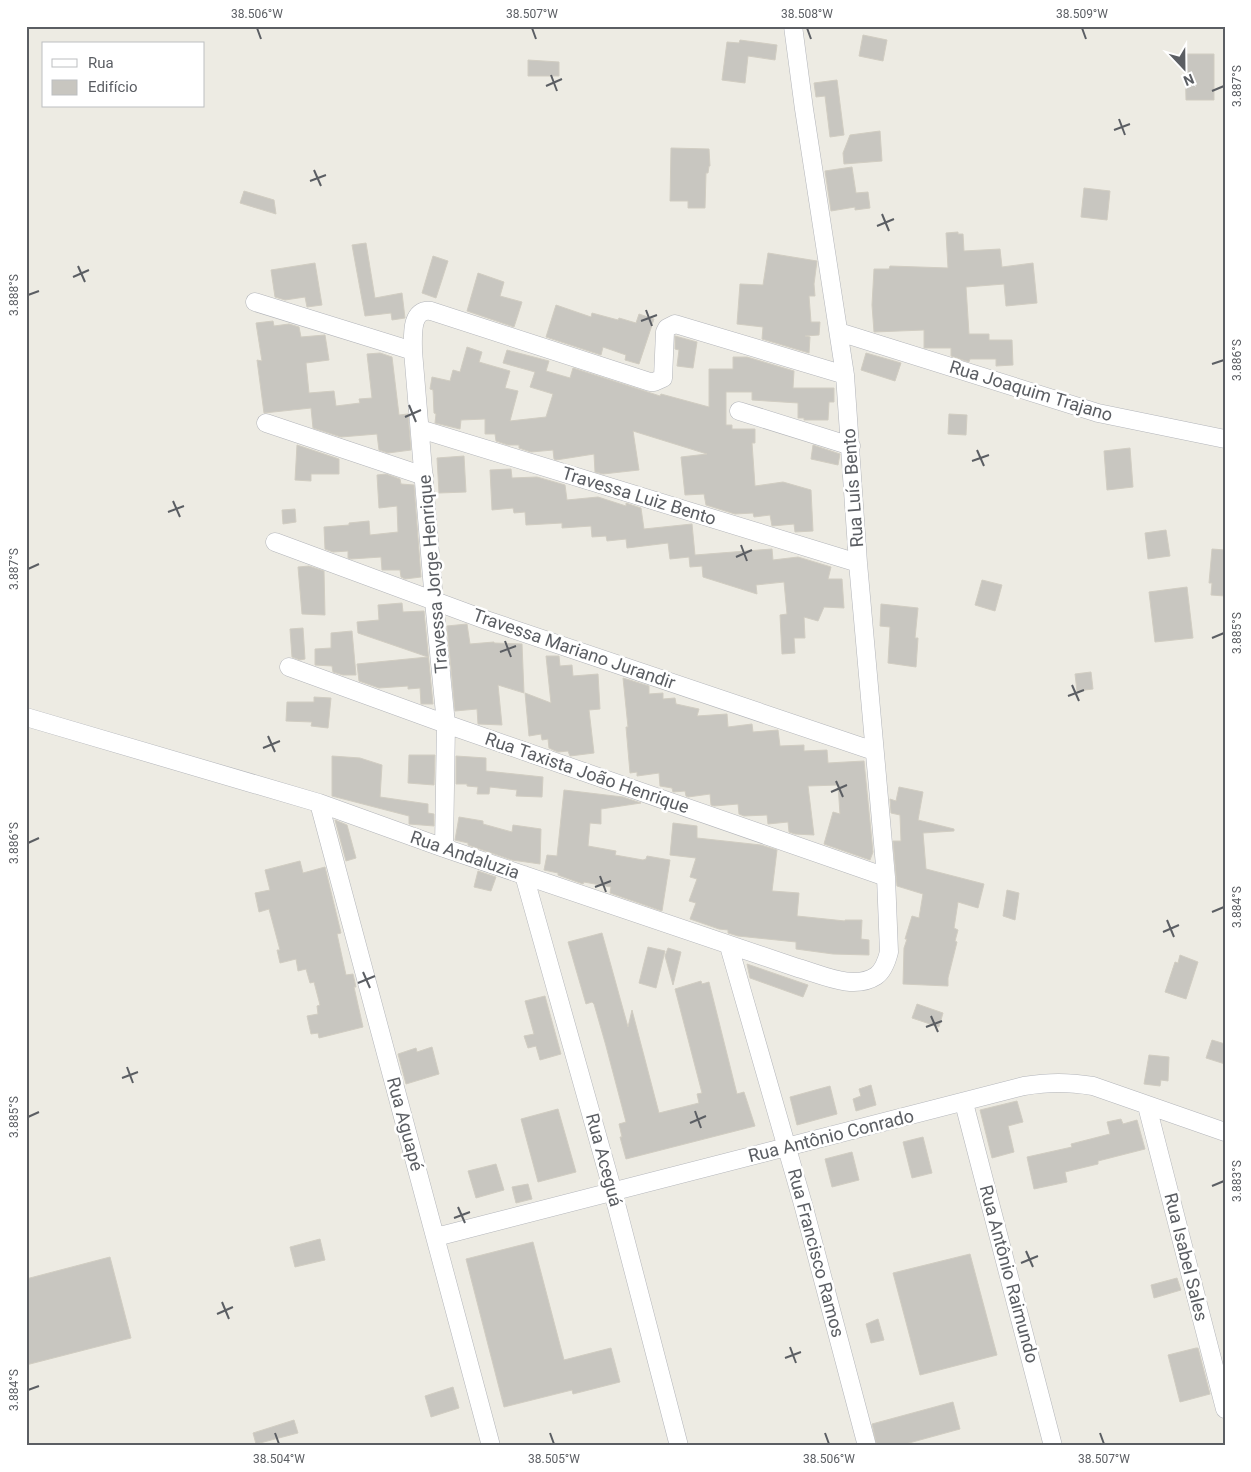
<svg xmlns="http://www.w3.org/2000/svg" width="1251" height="1472" viewBox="0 0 1251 1472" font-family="Roboto,sans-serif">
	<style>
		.building { fill: #c8c6c0; stroke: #d1cdc2 }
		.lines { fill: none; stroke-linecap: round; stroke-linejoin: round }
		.street-casing { stroke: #b3b5ba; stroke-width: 19 }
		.street { stroke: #fff; stroke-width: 18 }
		.ticks { fill: none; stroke: #5b5e63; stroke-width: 2 }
		.labels { text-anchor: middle; stroke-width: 5; stroke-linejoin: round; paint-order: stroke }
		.street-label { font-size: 18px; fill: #5b5e63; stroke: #fff }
		.neatline { fill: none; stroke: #5b5e63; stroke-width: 2 }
		.ticks-label { font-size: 12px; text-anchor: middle; fill: #5b5e63 }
	</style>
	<rect width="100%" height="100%" fill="#edebe3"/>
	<path class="building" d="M863,35l24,5 -4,21 -24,-5z
		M740,40l37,5 -2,15 -27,-4 -3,27 -23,-3 5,-38 12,1z
		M1185,54h29v46h-28z
		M528,60l31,2v14h-31z
		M837,80l7,55 -14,2 -5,-41 -9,1 -2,-14z
		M880,131l2,30 -38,3 -1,-11 7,-18z
		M671,148l38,1 1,17h-1l-1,7h-2l-1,35h-17v-7h-18z
		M852,167l4,26 12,-1 2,16 -15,2v-3l-24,4 -6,-40z
		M1084,188l26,3 -3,29 -26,-3z
		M244,191l30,9 2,14 -36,-11z
		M958,232v2h5l1,17 36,-2 2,18 31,-4 4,40 -31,3 -2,-22 -38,3 3,47h20v6h23l1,25 -17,1v-7h-26l-1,3 -18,-6v-8h-27v-18l-50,2 -2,-27 2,-36h15l1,-3 58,2 -2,-35z
		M366,243l9,55 27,-5 3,25 -13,2 -1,-7 -26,3 -13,-71z
		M768,253l49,8 -3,23 1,12h-6l2,26h9l-1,13 -14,1 5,1 -1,16 -47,-14 1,-12 -26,-3 3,-40 23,1z
		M433,256l15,5 -12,37 -14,-5z
		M315,263l7,42 -15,2 -2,-10 -20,3 -10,-3 -4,-27z
		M478,273l26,9 -4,14 22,6 -8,25 -47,-16z
		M556,305l35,12 1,-4 26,7 1,-2 17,5 3,-9 15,5 -15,45 -14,-4 1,-5 -23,-8 -2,8 -55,-18z
		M273,321l1,5 15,-2 10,3 2,10 24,-2 4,25 -23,3 3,30 25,-2 2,15 24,-3 -1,-4 13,-1 -5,-44 13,-1 12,4 7,58 9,-1 3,36 -23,3 -9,-3 -2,-16 -36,3 -28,-9 -2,-20 -47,5 -7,-53 5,1 -6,-38z
		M675,336l22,6 -4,26 -16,-2 2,-16 -4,-1z
		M467,347l15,5 -3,10 31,9 -5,17 13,3 -8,30 36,-4 7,-23 -23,-7 5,-15 -32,-9 4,-13 42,11 -3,10 24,7 3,-10 87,28 1,-2 48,13v-38h24v-12h14l47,14 -1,17h41v14h-5l-1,18h-24v-2h-6v-15l-46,-3v-8h-26v33h6v4h23v14h-3l3,43 28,-4 28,8 2,41 -18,1 -1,-8 -22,2 -2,-11 -16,2 -1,-4 -18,1 -29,-9 -2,-11 -19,1 -4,-38 26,-3 -74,-23 6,39 -36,4 -8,-2 -1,-18 -38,6 -2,-1 -1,-9 -22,2 -12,-4v-3h-11l-12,-4 -1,-7h-10v-15l-24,1 -1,9 -25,-6 1,-9 -2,-1 -1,-23 -3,-1 2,-12 18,4 3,-11 7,2z
		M866,353l35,10 -6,18 -34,-11z
		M949,414l18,1 -1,20 -18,-1z
		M297,445l42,14v15h-28v7l-16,-1z
		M813,445l27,9 -2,11 -27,-6z
		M1130,448l3,39 -26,3 -3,-39z
		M464,456l2,36 -27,1 -2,-35z
		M511,469l1,9 25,-1 28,8 2,15 31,-3 28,9v-3l15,5 3,21 48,-5 3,31 77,-6 1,11 25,-3 33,10 -3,12h14l2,29 -20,-1 -6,14 -14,-4 1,21h-11l1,15 -13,1 -2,-39 7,-1 -3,-32 -28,3 1,9 -54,-17 -1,-11 -12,1 -1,-10 -19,2 -2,-16 -41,5 -1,-9 -19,2 -1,-5 -14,1 -1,-11 -29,2v-5l-36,2 -1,-13 -11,1 -1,-5 -21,2 -2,-40z
		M386,474l14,5 1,5 13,1 7,92 -16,2 -4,-2 -1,-7h-18l-1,-13 -30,2 -3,-1v-7l-15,1 -8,-3 -1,-22 25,-2v-2l20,-2 1,14 28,-3 -1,-26 -18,2 -2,-33z
		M295,509l1,13 -13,2 -1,-14z
		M1166,530l4,26 -22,3 -3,-26z
		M1212,549l13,1v46l-14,-1 1,-12h-3z
		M309,566l15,5 1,44 -23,-1 -4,-47z
		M982,580l20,5 -7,26 -20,-6z
		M1187,587l6,51 -38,4 -6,-50z
		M402,603l1,9 21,-1 9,93h-12l-1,-16 -12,1v-3l-29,2 -20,-7 -2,-17 71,-7 -70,-24 -1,-11 22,-2 -1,-15z
		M881,604l37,4 -3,30h3l-2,29 -28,-4 2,-36 -10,-1z
		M467,624l3,20 24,-2v1l28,1 2,49 -26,-8 4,40 -24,-1 -1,-15 -22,2 -8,-85z
		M303,628l2,31 -5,1 -8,-3 -2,-28z
		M352,631l4,44h-13l-10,-3 -1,-6 -17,-1v-16l16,-1v-15z
		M546,656h13l1,10 12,-1 1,11 25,-2 2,35 -11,1 5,43 -24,3 -2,-5 -10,1 -9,-4 -1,-9 -6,1 -1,-6 -12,2 -4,-43 26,10z
		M1091,672l2,17 -16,2 -2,-17z
		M623,678l26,8v8l14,-1v6l12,-1 1,6 23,5 -2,7 30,-2 1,13 24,-3 1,8 25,-2 2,16 24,-1v6l23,-1 1,13 36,-2 9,91 -3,8 -46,-16 9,-32 7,2 -2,-29 -30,1 6,49 -19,-1 -6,-2 -1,-10 -20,2 -1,-9 -23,1 -5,-2 -1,-10 -24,2 -3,-1 -1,-11 -22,3 -2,-1 -1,-5 -12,1 -1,-4 -12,-2 -1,-13 -22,3v-4l-7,1 -4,-46h2z
		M314,697l17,1 -3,30 -17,-2 1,-4 -26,-1 1,-19h27z
		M409,755h26l-1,30 -26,-2z
		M332,756l28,2 22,7 -2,32 48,7v9l6,1v12l-25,-2v-8l-77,-20z
		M456,756l30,2v13l57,6 -1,20 -26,-1 1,-6 -27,-3 -1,7h-12l1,-7 -11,-1v-2h-11z
		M899,787l24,5 -5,28 36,9v2l-31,2 3,36 58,15 -6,24 -20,-6 -4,26 4,2 -3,11 2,1 -9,36v8l-45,-2 1,-36 3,-9h-2l7,-23 7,2 4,-24 -26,-8 -4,-45h8l-1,-26 -9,-2 -1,-14 6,2z
		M564,790l59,7 18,6 -40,6v15l-11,-1 -2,23 28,5 -1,4 28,5 3,-1 1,-3 23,4 -8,51 -52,-18 1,-6 -27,-5 -1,2 -25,-9v-2l-14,-3 3,-15 10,1z
		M459,817l24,4v3l29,8 1,-7 28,4 -1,35 -28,-4 -44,-15v-2l-13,-3z
		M335,820l12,5 9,33 -10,3z
		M673,823l24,3v12l64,7 16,5 -5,41 27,2 -2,23 48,5v-1h17l-1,19 8,1v15l-36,-1 -37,-5v-7l-58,-6 -10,-3v-3l-9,-1 -29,-10 6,-16 -7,-2 8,-22 -7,-2 6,-19 -26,-3z
		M300,861l3,12 22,-6 16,66 -4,1 9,41 7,-1 3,13h-2l9,40 -44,11 -1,-5 -7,1 -4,-18 11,-2 -1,-8 3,-1 -6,-23 -4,1 -4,-14 -8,2 -2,-12 -16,4 -3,-13h3l-11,-41 -10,3 -4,-19 15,-3 -5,-20z
		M478,871l18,6 -5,14 -17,-4z
		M1007,890l12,3 -4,27 -12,-4z
		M602,933l26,94 4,-17 27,103 40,-10 -2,-9 5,-1 -27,-104 26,-8 1,3 7,-2 28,112 7,-2 11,34 -129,33 -6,-22h2l-3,-13 7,-2 -20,-76 -12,-42 -2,-2 -6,2 -18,-62z
		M648,947l17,4 -9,37 -17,-5z
		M668,948l13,4 -8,33 -8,-29z
		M1180,955l18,7 -12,37 -21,-7 10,-30 3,1z
		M747,964l61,21 -5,12 -53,-19z
		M545,996l16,58 -21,6 -4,-14 -8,2 -4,-12 10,-2 -9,-33z
		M917,1004l26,9 -4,14 -27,-9z
		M1212,1040l13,4v20l-19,-6z
		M432,1047l7,27 -33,10 -8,-30 18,-6 1,4z
		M1149,1055l20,2 -1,24 -7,-1 -1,6 -16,-2z
		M871,1085l5,20 -20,6 -3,-12 8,-3 -2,-7z
		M830,1086l7,28 -40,11 -7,-28z
		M1017,1101l6,21 -15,4 6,26 -22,6 -12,-48z
		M558,1109l18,63 -38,10 -17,-63z
		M1121,1119l2,5 14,-4 8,29 -47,12v3l-33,8 2,10 -33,7 -7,-32 45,-10 -1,-3 39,-10 -3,-12z
		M923,1137l9,36 -20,5 -9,-36z
		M852,1152l7,28 -27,7 -7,-28z
		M496,1164l8,26 -28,8 -8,-27z
		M528,1184l4,15 -16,4 -4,-16z
		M320,1239l5,21 -30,7 -5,-20z
		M533,1242l31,118 47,-12 9,34 -47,12 -1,-4 -68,17 -38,-148z
		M970,1254l27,101 -77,20 -27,-102z
		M110,1257l21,81 -105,27v-86z
		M1177,1278l4,12 -27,8 -3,-13z
		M878,1319l6,21 -13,3 -5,-19z
		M1196,1348h2l12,46 -30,8 -12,-47z
		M453,1387l6,21 -28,9 -6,-21z
		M953,1402l7,27 -62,17h-21l-5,-22z
		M294,1420l4,13 -42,11 -3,-11z"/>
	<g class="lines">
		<defs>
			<path id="street" d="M255,302l158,49
				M839,332l259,81 127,26
				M739,411l112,35
				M266,423l158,53
				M420,429l438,134
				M275,542l211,78 388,131
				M289,667l157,57 440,153
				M26,717l293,86 125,45 354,120c23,6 55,23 78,8 7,-5 11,-16 13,-24l-3,-75 -28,-314 -13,-188 -41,-266 -11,-83
				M319,803l172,643
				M444,848l2,-124 -12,-123 -21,-250c0,-14 -3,-43 18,-40l219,71h4l9,-4 2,-46 2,-4 8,-4 170,51
				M524,875l89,317 66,254
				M729,946l74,258 64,242
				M964,1103l89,343
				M1147,1106l78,303
				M436,1237l588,-151c26,-4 43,-4 69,0l132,46"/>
		</defs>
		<use href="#street" class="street-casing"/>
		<use href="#street" class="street"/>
	</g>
	<path class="ticks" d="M257,28l4,11M532,28l4,11M807,28l4,11M1082,28l4,11M551,75l6,16M546,86l16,-7M1212,91l12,-5M1119,119l6,16M1114,130l16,-6M314,170l7,16M310,181l16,-6M882,214l7,17M877,226l17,-7M78,266l7,16M73,277l16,-7M28,295l11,-4M646,310l6,16M641,321l16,-6M1212,364l12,-4M409,405l7,17M405,417l16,-7M977,450l7,16M972,461l17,-6M173,501l7,16M168,512l16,-6M741,545l6,16M736,557l16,-7M28,569l11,-5M1212,638l12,-5M505,641l6,16M500,652l16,-6M1072,685l7,16M1068,696l16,-6M268,736l7,16M263,748l17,-7M836,781l7,16M831,792l16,-7M28,843l11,-5M600,876l6,16M595,887l16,-6M1212,912l12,-5M1167,920l7,17M1163,932l16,-7M363,972l7,16M358,983l17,-7M931,1016l7,16M926,1027l16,-6M127,1067l6,16M122,1078l16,-6M695,1111l6,17M28,1117l11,-5M690,1123l16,-7M1212,1186l12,-5M458,1207l7,16M454,1218l16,-6M1026,1251l7,16M1021,1263l17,-7M222,1302l7,17M217,1314l16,-7M790,1347l6,16M785,1358l16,-6M28,1390l11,-4M275,1433l4,11M550,1433l4,11M825,1433l4,11M1100,1433l4,11"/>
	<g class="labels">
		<g class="street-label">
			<text transform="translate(1031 391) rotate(17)" y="6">Rua Joaquim Trajano</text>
			<text transform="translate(853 488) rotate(-94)" y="6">Rua Luís Bento</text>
			<text transform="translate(639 496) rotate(17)" y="6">Travessa Luiz Bento</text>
			<text transform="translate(433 574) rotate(-95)" y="6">Travessa Jorge Henrique</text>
			<text transform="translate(574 649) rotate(19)" y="6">Travessa Mariano Jurandir</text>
			<text transform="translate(587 773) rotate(19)" y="6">Rua Taxista João Henrique</text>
			<text transform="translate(465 855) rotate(19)" y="6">Rua Andaluzia</text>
			<text transform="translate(405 1124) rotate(75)" y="6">Rua Aguapé</text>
			<text transform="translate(831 1136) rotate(-14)" y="6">Rua Antônio Conrado</text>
			<text transform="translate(604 1160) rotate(75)" y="6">Rua Aceguá</text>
			<text transform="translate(816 1253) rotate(75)" y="6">Rua Francisco Ramos</text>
			<text transform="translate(1186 1257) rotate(76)" y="6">Rua Isabel Sales</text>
			<text transform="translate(1009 1274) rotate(75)" y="6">Rua Antônio Raimundo</text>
		</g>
	</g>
	<rect width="1251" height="1472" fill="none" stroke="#ffffff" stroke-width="55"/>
	<rect x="42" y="42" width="162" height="65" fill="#ffffff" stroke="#bdbfc1"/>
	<rect x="52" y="59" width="25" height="8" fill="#ffffff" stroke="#bdbfc1"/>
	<text x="88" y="68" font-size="15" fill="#5b5e63">Rua</text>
	<rect x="52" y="80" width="25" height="15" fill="#c8c6c0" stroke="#bdbfc1"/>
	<text x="88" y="92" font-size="15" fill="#5b5e63">Edifício</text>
	<g transform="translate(1184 68) rotate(158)" stroke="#ffffff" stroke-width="4" paint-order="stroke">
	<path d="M0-4L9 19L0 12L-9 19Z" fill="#5b5e63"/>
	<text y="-8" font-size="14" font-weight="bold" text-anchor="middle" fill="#5b5e63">N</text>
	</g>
	<rect x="28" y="28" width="1196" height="1416" class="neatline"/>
	<g class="ticks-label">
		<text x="257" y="18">38.506°W</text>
		<text x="532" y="18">38.507°W</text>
		<text x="807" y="18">38.508°W</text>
		<text x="1082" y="18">38.509°W</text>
		<text transform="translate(1237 86) rotate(-90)" y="4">3.887°S</text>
		<text transform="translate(14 295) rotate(-90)" y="4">3.888°S</text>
		<text transform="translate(1237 360) rotate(-90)" y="4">3.886°S</text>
		<text transform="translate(14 569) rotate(-90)" y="4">3.887°S</text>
		<text transform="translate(1237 633) rotate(-90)" y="4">3.885°S</text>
		<text transform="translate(14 843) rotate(-90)" y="4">3.886°S</text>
		<text transform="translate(1237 907) rotate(-90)" y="4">3.884°S</text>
		<text transform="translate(14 1117) rotate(-90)" y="4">3.885°S</text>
		<text transform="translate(1237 1181) rotate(-90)" y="4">3.883°S</text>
		<text transform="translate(14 1390) rotate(-90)" y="4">3.884°S</text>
		<text x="279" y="1463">38.504°W</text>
		<text x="554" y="1463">38.505°W</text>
		<text x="829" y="1463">38.506°W</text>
		<text x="1104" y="1463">38.507°W</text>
	</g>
</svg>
